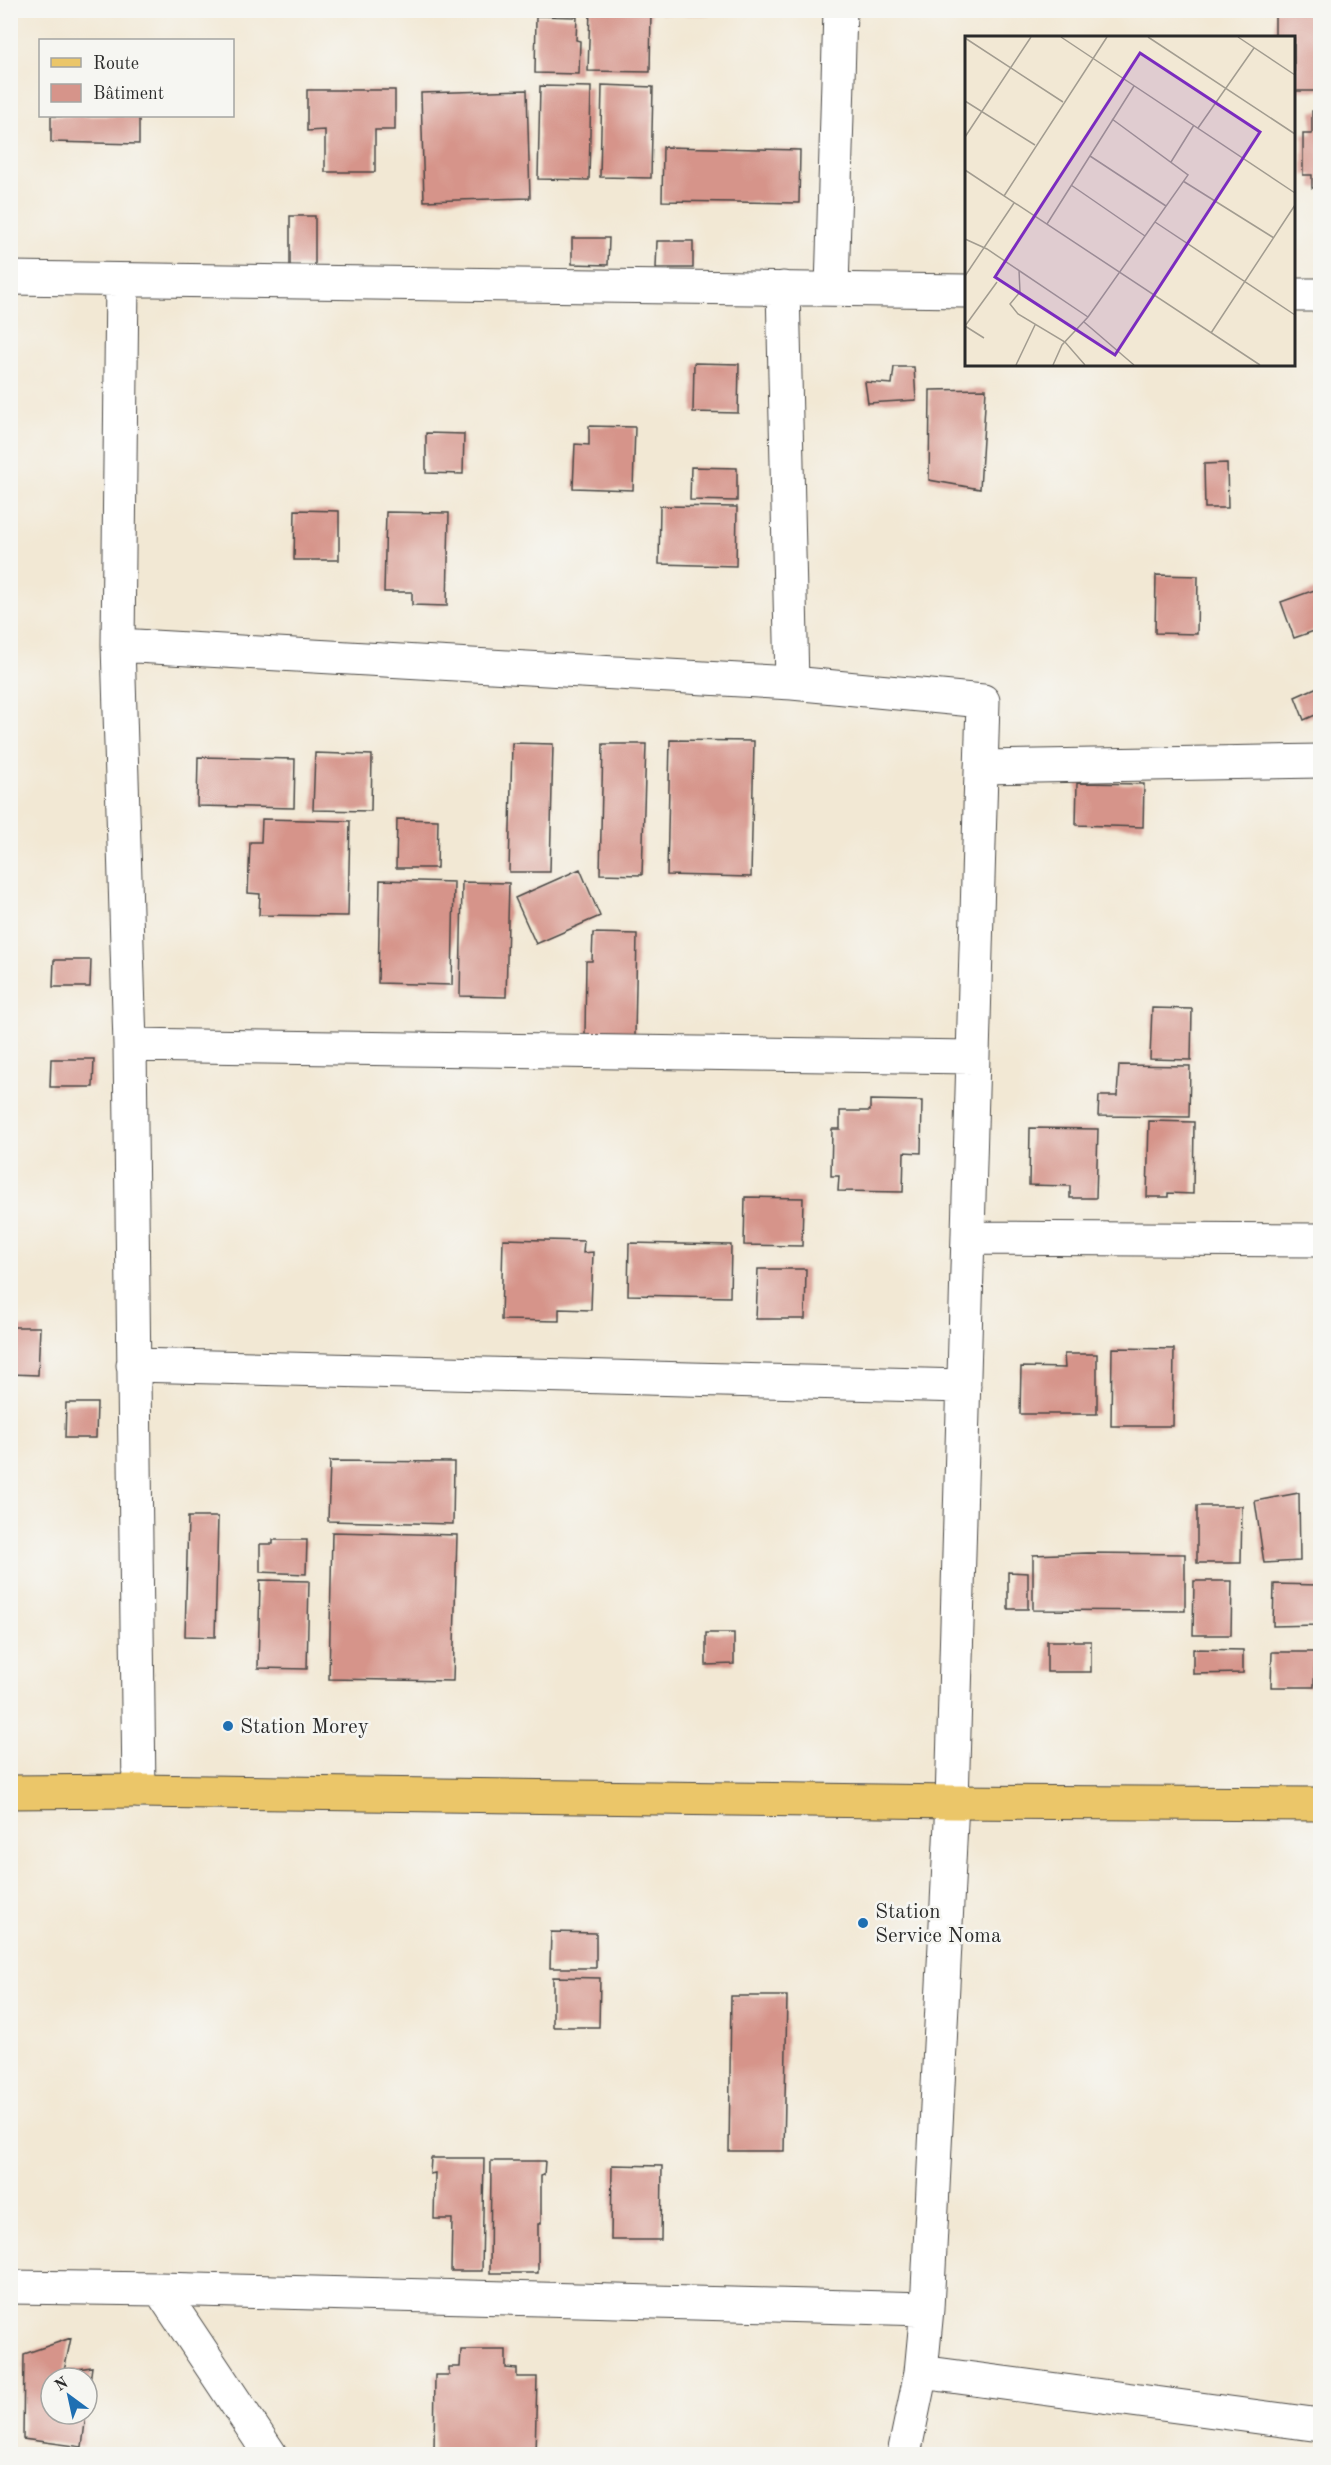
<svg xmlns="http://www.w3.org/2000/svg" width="1331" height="2465" viewBox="0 0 1331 2465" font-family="'Old Standard TT',serif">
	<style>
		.building { fill: #d6948a }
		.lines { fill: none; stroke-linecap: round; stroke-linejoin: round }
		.minor-casing { stroke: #494744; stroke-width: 35 }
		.major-casing { stroke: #494744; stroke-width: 35 }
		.minor { stroke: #fff; stroke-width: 33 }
		.major { stroke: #ebc669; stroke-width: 33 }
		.poi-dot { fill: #1f6fb2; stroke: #f6f6f2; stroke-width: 2 }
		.labels { text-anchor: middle; stroke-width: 5; stroke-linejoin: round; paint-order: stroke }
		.poi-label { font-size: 21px; fill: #2b2b2b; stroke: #f6f6f2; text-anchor: start }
		.inset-road { fill: none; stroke: #a29c90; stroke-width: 1.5 }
		.view { fill: #7b2cbf; fill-opacity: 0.15; stroke: #7b2cbf; stroke-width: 3 }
		.inset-edge { fill: none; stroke: #2b2b2b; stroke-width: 3 }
	</style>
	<rect width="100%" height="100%" fill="#f6f6f2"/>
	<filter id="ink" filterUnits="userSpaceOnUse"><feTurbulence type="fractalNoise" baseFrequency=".0167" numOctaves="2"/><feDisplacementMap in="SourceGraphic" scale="12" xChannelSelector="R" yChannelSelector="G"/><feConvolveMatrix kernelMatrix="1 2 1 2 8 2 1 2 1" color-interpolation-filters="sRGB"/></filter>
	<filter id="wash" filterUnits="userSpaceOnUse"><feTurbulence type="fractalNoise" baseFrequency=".008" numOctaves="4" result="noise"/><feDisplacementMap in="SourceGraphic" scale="24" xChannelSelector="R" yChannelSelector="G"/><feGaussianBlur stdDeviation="1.35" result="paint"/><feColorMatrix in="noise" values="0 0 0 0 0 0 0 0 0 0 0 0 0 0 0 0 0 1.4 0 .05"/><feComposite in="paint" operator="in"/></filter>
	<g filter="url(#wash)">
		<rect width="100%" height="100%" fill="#f2e8d4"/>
		<g id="blocks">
			<path class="building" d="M590,10h61l-1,62 -62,-1z
				M660,10h50v5l-50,-1z
				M1275,10h45v81h-26v-53h-19z
				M536,16l41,1 -1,23 4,1 -1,33 -44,-1z
				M602,85l51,2 -2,91 -51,-1z
				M540,86l51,1 -2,93 -51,-1z
				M307,90h88v40h-20v42h-50v-42l-18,1z
				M527,90l3,108 -106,3 -3,-108z
				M1312,111h8v77h-8v-13h-9v-41h9z
				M51,116h88v28l-88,-2z
				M663,147l137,3 -1,53 -137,-2z
				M290,216h25v50h-25z
				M572,238h37l-1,27 -36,-1z
				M657,241h36v27h-37z
				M694,363l45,1 -1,49 -45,-1z
				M894,367h20l2,33 -48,3 -3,-21 27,2z
				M986,389l-6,100 -51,-9 1,-90z
				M589,426l46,1 -2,63 -60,-2 2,-44 14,1z
				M426,433l38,1 -1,40 -37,-1z
				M1227,463l1,45h-23l-1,-44z
				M691,467l46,1v33l-47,-1z
				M660,506l77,1 -1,59 -77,-2z
				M295,510l44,1v49h-45z
				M386,512l63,1 -2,93 -35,-1v-13h-28z
				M1156,575l42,1 -1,58 -42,-1z
				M1320,588v41l-26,9 -13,-36z
				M1320,686v27l-16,7 -9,-23z
				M670,740l84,1 -3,136 -84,-2z
				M512,743l41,1 -3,128h-41z
				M603,744h43l-4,131 -42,-1z
				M315,753l57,2 -1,56 -58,-1z
				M198,757l97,2 -1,49 -97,-2z
				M1077,783l67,1 -1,43 -67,-2z
				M262,819l88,2 -2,95 -89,-1 1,-21 -12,-1 2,-51h11z
				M397,819l41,1 -1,48h-41z
				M580,869l20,47 -64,28 -21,-46z
				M380,880l74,2 -2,103 -74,-2z
				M462,882l47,1 -3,114 -46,-1z
				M593,933l44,1 -2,102 -50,-1 1,-74h6z
				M54,960h37l-1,27h-37z
				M1152,1008l40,1 -1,51 -41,-1z
				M51,1059h43l-1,28h-43z
				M1119,1065l71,1 -1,51 -91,-1 1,-20h18z
				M870,1100l52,1 -1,52 -17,-1 -1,40 -65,-1 1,-15h-8l1,-47h8v-18h30z
				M1149,1121l45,1 -1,72 -25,-1v4h-21z
				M1030,1128l68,1 -2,69h-26v-12l-41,-1z
				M745,1197l58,1 -1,48 -58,-1z
				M503,1239l81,2 -1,12 10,-1 -2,58 -32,-1v12l-58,-1z
				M629,1243l102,2 -1,52 -102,-2z
				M758,1269h48l-1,50h-49z
				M10,1327h30l-2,48 -28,-1z
				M1112,1348l62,1 -1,77h-62z
				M1064,1354h33v60h-77l1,-47 44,1z
				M66,1403h31l-1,35h-31z
				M330,1461l124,1 -1,62 -125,-3z
				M1299,1493l1,68 -36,2 -9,-62z
				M1197,1506h45l-1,57h-44z
				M188,1517h30l-3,120 -30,-1z
				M332,1532l125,3 -4,146 -124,-2z
				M273,1540h34l-1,34 -46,-2v-28h13z
				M1087,1553l98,1v57l-152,-1v-55z
				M1008,1572l20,1v36h-20z
				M260,1580l49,1 -2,88 -49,-1z
				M1194,1581h38l-1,54h-38z
				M1274,1584l44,1 -1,40 -44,1z
				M706,1633h28v31l-28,1z
				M1047,1641h44v31h-44z
				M1193,1649l50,1v23l-50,1z
				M1272,1652h43l-1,35h-43z
				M551,1932l45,1v35h-46z
				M553,1977l47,1 -1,49h-46z
				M731,1996h56l-3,155h-55z
				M431,2158h53l-2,113h-31l1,-52h-18l1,-46 -5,1z
				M491,2161h54l-1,14 -3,1v48h-3v49h-48z
				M612,2165l50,1 -1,74h-50z
				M71,2338l-7,33 28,-4 -4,29 -1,-18h-36v36h35l-4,33 -59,-8 1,-85z
				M461,2350h45v18l11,1v8h20l-2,77 -101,-2 1,-77h14v-8h11z"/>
		</g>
	</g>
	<g filter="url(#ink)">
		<use href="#blocks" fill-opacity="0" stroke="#494744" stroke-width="1.5"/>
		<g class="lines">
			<defs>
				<path id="minor" d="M10,278l956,13
					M122,280l-4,365 12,400 9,746
					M783,288l9,395
					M832,289l8,-279
					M1294,295h26
					M118,645l674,38 191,18 -31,1101 -25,507 -6,63 -17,82
					M981,767l339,-6
					M130,1045l843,12
					M968,1238l352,2
					M133,1365l831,21
					M10,2287l150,2 767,20
					M160,2289l110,165
					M921,2372l399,53"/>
				<path id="major" d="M10,1792l129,-1 813,11 368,2"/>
			</defs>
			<use href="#minor" class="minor-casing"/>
			<use href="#major" class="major-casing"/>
			<use href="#minor" class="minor"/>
			<use href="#major" class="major"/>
		</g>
	</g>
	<g class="poi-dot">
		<circle cx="228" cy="1726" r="6"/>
		<circle cx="863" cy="1923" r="6"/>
	</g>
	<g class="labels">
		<g class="poi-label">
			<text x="240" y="1733">Station Morey</text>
			<text x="875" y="1918">Station<tspan x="875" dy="24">Service Noma</tspan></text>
		</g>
	</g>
	<g transform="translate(965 36)">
		<rect width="330" height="330" fill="#f2e8d4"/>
		<path class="inset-road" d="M96,1l234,156M183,1l147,97M273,1l57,38M0,2l98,64M0,65l70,44M233,92l56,-80M0,101l66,-100M125,120l76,50M206,126l23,-37M0,134l295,195M218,145l91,57M106,149l74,51M39,160l103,-159M190,186l140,93M82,188l87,-138M0,203l22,10 101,68M54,234l1,22 -10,12 8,10 47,28 20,23M0,240l49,-73M119,286l50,43M0,290l32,-44M0,290l19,12M246,297l84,-128M51,329l19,-40M88,329l9,-20 26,-28 100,-142 -76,-56"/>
		<path class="view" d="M175,17l120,79 -145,223 -120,-78z"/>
		<rect width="330" height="330" class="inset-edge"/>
	</g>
	<rect width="1331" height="2465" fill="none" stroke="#f6f6f2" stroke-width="36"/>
	<rect x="39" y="39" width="195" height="78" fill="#f6f6f2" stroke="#a5a5a2" stroke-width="1.5"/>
	<rect x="51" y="58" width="30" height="9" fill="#ebc669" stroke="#a5a5a2" stroke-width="1.5"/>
	<text x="93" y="69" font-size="18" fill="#2b2b2b">Route</text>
	<rect x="51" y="84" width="30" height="18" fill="#d6948a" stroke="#a5a5a2" stroke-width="1.5"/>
	<text x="93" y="99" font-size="18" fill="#2b2b2b">Bâtiment</text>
	<g transform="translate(69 2396) rotate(327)"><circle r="28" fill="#f6f6f2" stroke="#a5a5a2" stroke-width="1.5"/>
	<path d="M0-4.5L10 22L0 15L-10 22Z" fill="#1f6fb2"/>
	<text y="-9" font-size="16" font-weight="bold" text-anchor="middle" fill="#2b2b2b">N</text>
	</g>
</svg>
